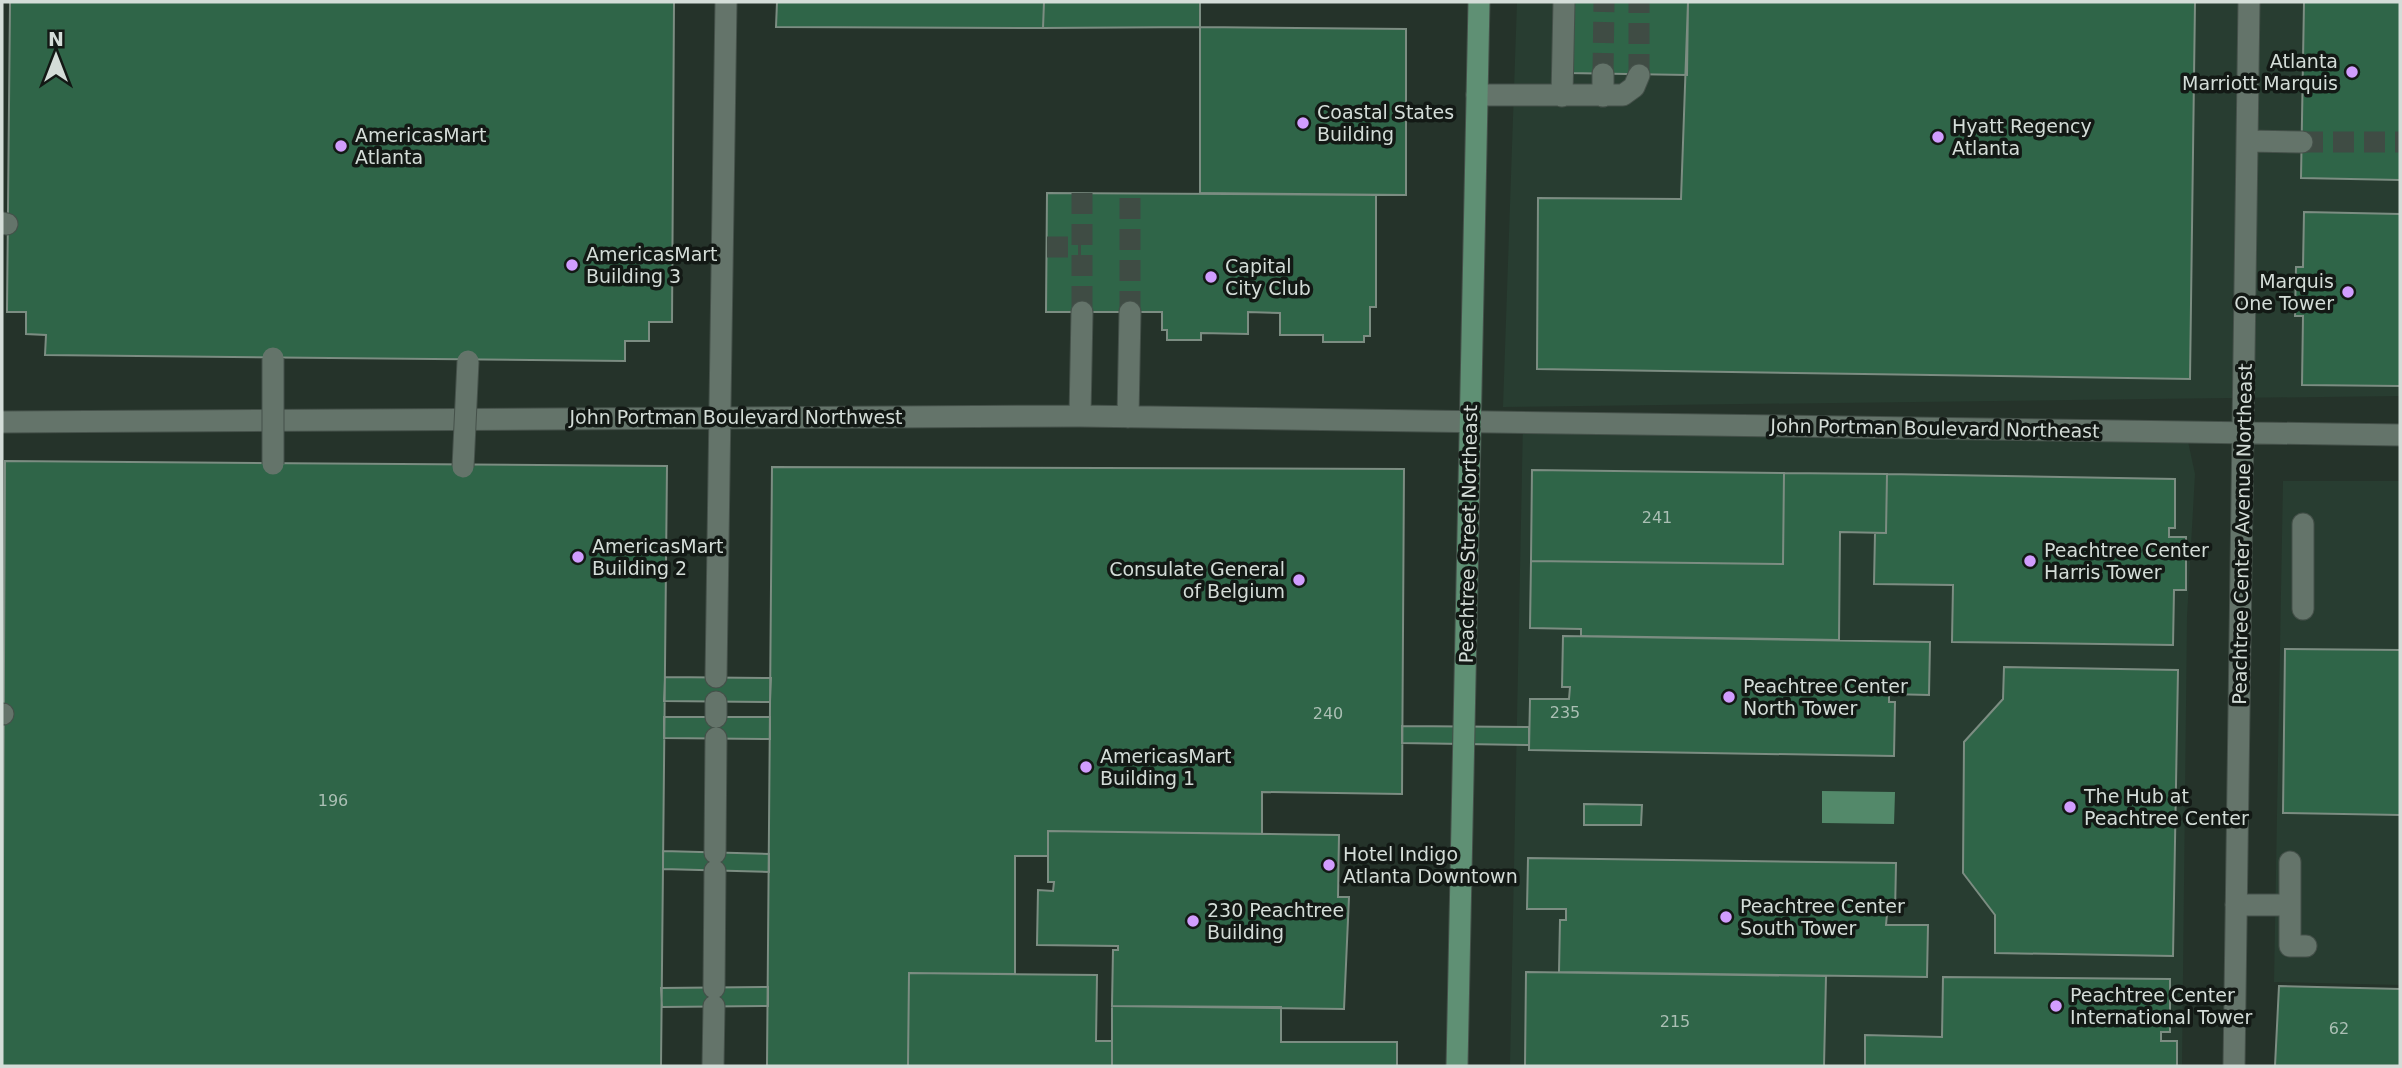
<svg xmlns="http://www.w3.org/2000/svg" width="2402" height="1068" viewBox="0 0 2402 1068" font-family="'DejaVu Sans',sans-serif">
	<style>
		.built { fill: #283d31 }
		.water { fill: #53896a }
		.building { fill: #2f6548; stroke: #7c8d82; stroke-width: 2 }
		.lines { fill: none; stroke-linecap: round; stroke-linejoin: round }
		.minor-tunnel { stroke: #3f4c44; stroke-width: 21; stroke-dasharray: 21 10; stroke-linecap: butt }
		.minor-casing { stroke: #45514a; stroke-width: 23 }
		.major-casing { stroke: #45514a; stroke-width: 23 }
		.minor { stroke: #64746a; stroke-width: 21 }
		.major { stroke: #5f9074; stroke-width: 21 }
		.minor-bridge-casing { stroke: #45514a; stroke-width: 23; stroke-linecap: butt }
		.minor-bridge { stroke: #64746a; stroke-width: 21 }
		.poi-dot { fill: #d19dfe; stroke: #131915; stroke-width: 2.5 }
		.labels { text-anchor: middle; stroke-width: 7; stroke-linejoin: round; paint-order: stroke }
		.number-label { font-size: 16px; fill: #abbfb4 }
		.poi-label { font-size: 19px; fill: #d4ddd8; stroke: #131915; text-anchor: start }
		.street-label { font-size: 19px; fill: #d4ddd8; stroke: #131915 }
	</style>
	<rect width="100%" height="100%" fill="#25332a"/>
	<path class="built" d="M1517,2h883v394l-897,11z
		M1523,421l663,11 9,42 -8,143 -5,449h-672z
		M2283,481h117v504l-126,-3z"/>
	<path class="water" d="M1822,791l73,1 -1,32 -72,-1z"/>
	<path class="building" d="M10,2h664l-2,320h-23v19h-24v20l-580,-6 1,-20 -20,-1v-22h-19z
		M777,2h267l-1,26 -267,-1z
		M1044,2h156v25l-157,1z
		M1569,2h119l-1,73 -119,-2z
		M1688,2h507l-5,377 -653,-10 1,-171 143,1z
		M2304,2h96v178l-99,-2z
		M1200,27l206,2v166l-206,-2z
		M1047,193l329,2v112h-6v29h-6v6h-41v-7h-43v-22l-32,-1v22l-47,-1v7h-34v-10h-5v-18h-116z
		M2304,212l96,2v172l-98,-1 1,-69h-8l1,-49h7z
		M5,461l662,5 -6,600h-659z
		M772,467l632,2 -2,325 -140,-2v42l-214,-3v25h-33v118l-106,-1 -1,93h-141z
		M1532,470l252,3 -1,91 -252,-3z
		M1784,473l103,1 -1,59 -46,-1 -1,108 -258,-4v-7l-51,-1 1,-67 252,3z
		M1887,474l288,5v49h-6v9h17v53h-12l-1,55 -221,-3 1,-57 -79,-1 1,-51h11z
		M1563,636l367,6 -1,53 -40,-1v8h6l-1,54 -365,-6 1,-51h39l1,-12h-8z
		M2285,649l115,1v165l-117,-2z
		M2004,667l174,3 -5,286 -178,-3v-38l-32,-42 1,-131 39,-43z
		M665,677l106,1 -1,24 -106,-1z
		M664,717h106v22l-106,-1z
		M1402,726l127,1v18l-127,-2z
		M1584,804l58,1 -1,20h-57z
		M1048,831l291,4 -1,62h11l-5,112 -232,-3 1,-56h5v-4l-81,-1 1,-55 15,1 1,-9h-6z
		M663,851l106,3v18l-106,-3z
		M1528,858l368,5 -1,51h-8l-1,11h42l-1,52 -368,-5 1,-52h6v-11h-39z
		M1526,972l300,4 -2,90h-299z
		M909,973l188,2 -1,66h16v25h-204z
		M1943,977l227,2v53h-9v9h16v25h-312v-31l77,2z
		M2279,986l121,3v77h-125z
		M768,987v19l-106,1 -1,-19z
		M1112,1006l169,1v35h116v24h-285z"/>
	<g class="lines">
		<path class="minor-tunnel" d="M1603,74l1,-72
			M1639,75v-73
			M2302,142h98
			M1082,193v119
			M1047,247h34
			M1130,312v-119"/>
		<defs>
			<path id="minor" d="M1603,74v22
				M1477,95h146l11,-8 5,-12
				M1562,96l2,-94
				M2247,141l55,1
				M2,223l5,1
				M1080,416l2,-104
				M1128,417l2,-105
				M2,422l1078,-6 1320,19
				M2303,609v-85
				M716,677l10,-675
				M716,702v15
				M2,714h1
				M715,853l1,-115
				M2290,862v84h16
				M2236,905h54
				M714,988l1,-117
				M713,1066l1,-60
				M2234,1066l15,-1064"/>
			<path id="major" d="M1457,1066l22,-1064"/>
		</defs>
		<use href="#minor" class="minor-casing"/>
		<use href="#major" class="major-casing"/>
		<use href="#minor" class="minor"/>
		<use href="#major" class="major"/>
		<defs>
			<path id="minor-bridge" d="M273,358v106
				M463,467l5,-106"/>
		</defs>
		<use href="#minor-bridge" class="minor-bridge-casing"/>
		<use href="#minor-bridge" class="minor-bridge"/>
	</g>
	<g class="poi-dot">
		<circle cx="2352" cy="72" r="7"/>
		<circle cx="1303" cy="123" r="7"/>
		<circle cx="1938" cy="137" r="7"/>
		<circle cx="341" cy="146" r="7"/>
		<circle cx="572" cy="265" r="7"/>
		<circle cx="1211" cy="277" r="7"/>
		<circle cx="2348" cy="292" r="7"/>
		<circle cx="578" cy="557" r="7"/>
		<circle cx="2030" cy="561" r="7"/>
		<circle cx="1299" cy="580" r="7"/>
		<circle cx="1729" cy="697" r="7"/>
		<circle cx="1086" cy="767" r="7"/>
		<circle cx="2070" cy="807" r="7"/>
		<circle cx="1329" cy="865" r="7"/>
		<circle cx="1726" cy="917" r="7"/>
		<circle cx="1193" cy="921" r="7"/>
		<circle cx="2056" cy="1006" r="7"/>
	</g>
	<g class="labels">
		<g class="number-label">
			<text x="1657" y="523">241</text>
			<text x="1565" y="718">235</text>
			<text x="1328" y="719">240</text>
			<text x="333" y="806">196</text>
			<text x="1675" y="1027">215</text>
			<text x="2339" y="1034">62</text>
		</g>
		<g class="poi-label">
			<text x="2338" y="68" text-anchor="end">Atlanta<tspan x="2338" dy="22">Marriott Marquis</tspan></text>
			<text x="1317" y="119">Coastal States<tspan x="1317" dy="22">Building</tspan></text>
			<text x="1952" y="133">Hyatt Regency<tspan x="1952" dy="22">Atlanta</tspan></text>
			<text x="355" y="142">AmericasMart<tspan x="355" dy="22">Atlanta</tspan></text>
			<text x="586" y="261">AmericasMart<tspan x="586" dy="22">Building 3</tspan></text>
			<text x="1225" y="273">Capital<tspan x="1225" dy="22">City Club</tspan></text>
			<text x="2334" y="288" text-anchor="end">Marquis<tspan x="2334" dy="22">One Tower</tspan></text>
			<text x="592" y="553">AmericasMart<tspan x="592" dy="22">Building 2</tspan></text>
			<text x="2044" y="557">Peachtree Center<tspan x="2044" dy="22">Harris Tower</tspan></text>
			<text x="1285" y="576" text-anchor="end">Consulate General<tspan x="1285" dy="22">of Belgium</tspan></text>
			<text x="1743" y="693">Peachtree Center<tspan x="1743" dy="22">North Tower</tspan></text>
			<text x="1100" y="763">AmericasMart<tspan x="1100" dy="22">Building 1</tspan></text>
			<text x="2084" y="803">The Hub at<tspan x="2084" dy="22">Peachtree Center</tspan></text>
			<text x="1343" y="861">Hotel Indigo<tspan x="1343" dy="22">Atlanta Downtown</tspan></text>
			<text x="1740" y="913">Peachtree Center<tspan x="1740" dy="22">South Tower</tspan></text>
			<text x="1207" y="917">230 Peachtree<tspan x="1207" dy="22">Building</tspan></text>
			<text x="2070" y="1002">Peachtree Center<tspan x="2070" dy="22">International Tower</tspan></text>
		</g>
		<g class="street-label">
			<text x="736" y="424">John Portman Boulevard Northwest</text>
			<text transform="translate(1935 428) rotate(1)" y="7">John Portman Boulevard Northeast</text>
			<text transform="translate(1468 534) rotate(-89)" y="7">Peachtree Street Northeast</text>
			<text transform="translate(2242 534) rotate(-89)" y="7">Peachtree Center Avenue Northeast</text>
		</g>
	</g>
	<rect width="2402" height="1068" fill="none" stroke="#d4ddd8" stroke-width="7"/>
	<g transform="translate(56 56)" stroke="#131915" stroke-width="5" paint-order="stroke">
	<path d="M0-5L12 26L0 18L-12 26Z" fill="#d4ddd8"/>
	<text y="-10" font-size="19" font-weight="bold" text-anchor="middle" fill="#d4ddd8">N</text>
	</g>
</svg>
